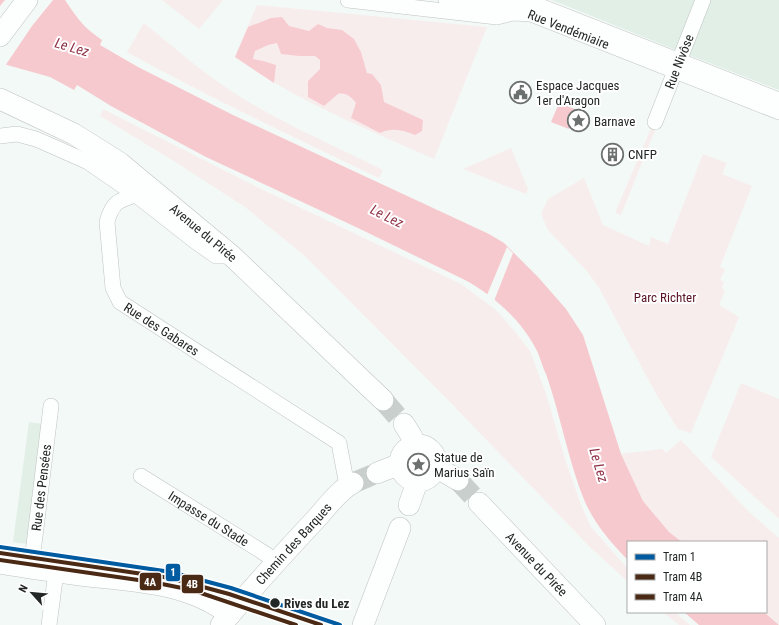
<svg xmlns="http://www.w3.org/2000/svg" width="779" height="625" viewBox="0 0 779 625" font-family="'Roboto Condensed',sans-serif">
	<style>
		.built { fill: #e1efe7 }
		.green { fill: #f8eded }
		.forest { fill: #f7ccd1 }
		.water { fill: #f6c9ce }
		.pier { fill: #f3f9f6 }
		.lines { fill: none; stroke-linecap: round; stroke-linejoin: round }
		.secondary-tunnel { stroke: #c9cfcc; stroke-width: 21; stroke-dasharray: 21 10; stroke-linecap: butt }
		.street-casing { stroke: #bfc4c1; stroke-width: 16 }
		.secondary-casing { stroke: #bfc4c1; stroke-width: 22 }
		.street { stroke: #fdfefe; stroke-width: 15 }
		.secondary { stroke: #fdfefe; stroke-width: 21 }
		.tram-1-casing { stroke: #fff; stroke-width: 7 }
		.tram-2-casing { stroke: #fff; stroke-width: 7 }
		.tram-3-casing { stroke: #fff; stroke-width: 7 }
		.tram-1 { stroke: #005ba1; stroke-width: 4 }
		.tram-2 { stroke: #4a2a15; stroke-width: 4 }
		.tram-3 { stroke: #4a2a15; stroke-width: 4 }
		.stop-dot { fill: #232725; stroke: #fff; stroke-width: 1.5 }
		.labels { text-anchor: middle; stroke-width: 4; stroke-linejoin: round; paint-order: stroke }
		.street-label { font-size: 13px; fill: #232725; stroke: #fff }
		.poi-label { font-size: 13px; fill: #232725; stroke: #fff; text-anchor: start }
		.park-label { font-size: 13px; fill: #591224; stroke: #fff }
		.stop-label { font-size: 13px; font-weight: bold; fill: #232725; stroke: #fff; text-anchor: start }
		.water-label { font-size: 14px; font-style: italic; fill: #8e2f44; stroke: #fff }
		.line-badge { stroke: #fff; stroke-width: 1.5 }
		.badge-label { font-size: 11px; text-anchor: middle; font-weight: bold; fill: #fff }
	</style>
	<rect width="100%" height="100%" fill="#f3f9f6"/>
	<path class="built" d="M552,0h227v90l-108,-42z
		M29,422l14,2 -16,120 -14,-2z"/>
	<path class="green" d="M162,0h61l-24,29z
		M257,5l230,22 -53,132c-67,-30 -138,-58 -199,-102z
		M144,23c31,25 61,52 95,73 46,29 96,50 144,74l-4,8c-85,-41 -169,-80 -252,-126z
		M103,109l158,80 200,95 35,26 20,23 14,18 16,43 20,68 15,43 10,22 37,42v13l-38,-35 -144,-149 -140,-141 -61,-50 -68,-44 -77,-47z
		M652,126l4,2 -35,87 -6,-2z
		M511,148l17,41 -2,5 -63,-25z
		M703,154l24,9 -5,11 30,12 -32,81 5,2 -5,11 4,2 -2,6 3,3 -6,14 20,12 -48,116 -13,-4 -23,-37 -57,-106 -13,-17 -37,-39 -7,-16 7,-15 36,-21 19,47 46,21 2,-9 17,7z
		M741,383l38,16v120l-68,-62z
		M681,440l68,72 30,26v86l-15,-12h2v-70h-84l-13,-10 -26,-31 -22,-47 41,-5 4,4z
		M663,612h12l15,13h-11z"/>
	<path class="forest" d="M282,17l7,9 20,5 9,-7 9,4 15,2 12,9 7,13 6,21 5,1 9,11 3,17 39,18 -1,11 -7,4c-11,-5 -23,-8 -35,-2l-29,-15 5,-15c-4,-5 -10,-11 -18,-9l-14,12 -16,-9v-16l12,-12v-9l-5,-4h-16l-18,-2 -4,-11 -9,2 -13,6 -2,8 10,2 13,4 -2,18 -39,-26 13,-30 23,-9z"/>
	<path class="water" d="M0,0h65c13,19 18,27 37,40l-2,5 38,22 95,48 256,119 15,9 34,34 28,32 17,26 38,119 22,47 26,31 13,10h-54v18c-17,-17 -33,-36 -43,-58 -17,-41 -24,-86 -39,-128 -4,-8 -6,-18 -10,-25 -15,-29 -43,-54 -71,-69l-107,-52 -152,-71 -95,-51 -34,-21 -3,5 -24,-13 -50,-14z
		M559,103l18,7 -8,19 -18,-7z
		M684,612h80l15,13h-80z"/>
	<path class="pier" d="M5,0h48l-21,26 -27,40 -5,-1v-59z
		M507,247l6,6 -19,48 -7,-6z"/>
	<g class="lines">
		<path class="secondary-tunnel" d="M383,400l21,24
			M458,480l21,23
			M353,483l24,-10"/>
		<defs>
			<g id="street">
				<path id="s1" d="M348,0l149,17 16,-4 18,1 248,98"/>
				<path d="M446,0l51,6 33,-4 249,98"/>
				<path id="s2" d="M655,122l48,-122"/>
				<path d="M0,136l17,-2 19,5 52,23 48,33 60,47 20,14h16"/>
				<path id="s3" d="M136,195c-18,5 -24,8 -29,27l6,66 7,14 219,141 8,43"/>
				<path id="s4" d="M141,476l120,75 15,10"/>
				<path id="s5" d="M31,569l20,-163"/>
				<path d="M49,625l7,-53"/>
			</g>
			<g id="secondary">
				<path d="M0,36l27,-36"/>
				<path id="s6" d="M0,99l74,35 46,29 112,93 151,144"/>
				<path d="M404,424l8,13 2,9"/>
				<circle cx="418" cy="463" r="18"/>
				<path d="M436,467l22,13"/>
				<path d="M377,473l23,-9"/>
				<path id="s7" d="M479,503l116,122"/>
				<path d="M409,505l8,-23"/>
				<path d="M0,563c29,5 58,9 88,13 48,5 102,7 142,39"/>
				<path id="s8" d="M221,625c31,-36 62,-71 95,-106 10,-11 24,-30 37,-36"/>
				<path d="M363,625l37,-97"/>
			</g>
		</defs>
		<use href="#street" class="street-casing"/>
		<use href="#secondary" class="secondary-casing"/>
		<use href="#street" class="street"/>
		<use href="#secondary" class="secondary"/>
		<defs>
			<path id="tram-1" d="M0,547l171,25 60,16 109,37"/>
			<path id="tram-2" d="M0,553l170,25 59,16 92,31"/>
			<path id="tram-3" d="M0,560l152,22 40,8 104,35"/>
		</defs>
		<use href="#tram-1" class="tram-1-casing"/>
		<use href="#tram-2" class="tram-2-casing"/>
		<use href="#tram-3" class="tram-3-casing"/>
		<use href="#tram-1" class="tram-1"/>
		<use href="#tram-2" class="tram-2"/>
		<use href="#tram-3" class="tram-3"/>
	</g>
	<defs>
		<symbol id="civic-ring" viewBox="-11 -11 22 22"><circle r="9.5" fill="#fff" stroke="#6c706e" stroke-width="1.5"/><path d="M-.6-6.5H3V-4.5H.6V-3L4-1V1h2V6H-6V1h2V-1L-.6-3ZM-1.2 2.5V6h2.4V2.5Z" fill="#6c706e"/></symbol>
		<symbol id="sight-ring" viewBox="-11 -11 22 22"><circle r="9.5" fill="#fff" stroke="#6c706e" stroke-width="1.5"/><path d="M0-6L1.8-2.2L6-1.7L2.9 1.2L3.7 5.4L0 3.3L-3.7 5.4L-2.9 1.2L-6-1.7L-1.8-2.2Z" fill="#6c706e"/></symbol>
		<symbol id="building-ring" viewBox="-11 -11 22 22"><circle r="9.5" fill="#fff" stroke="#6c706e" stroke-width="1.5"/><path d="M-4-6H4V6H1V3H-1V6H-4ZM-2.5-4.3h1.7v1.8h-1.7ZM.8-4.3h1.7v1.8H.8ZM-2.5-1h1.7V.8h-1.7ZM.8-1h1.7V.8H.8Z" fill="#6c706e"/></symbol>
	</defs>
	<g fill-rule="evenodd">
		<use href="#civic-ring" x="508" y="80" width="25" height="25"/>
		<use href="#sight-ring" x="566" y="108" width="25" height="25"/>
		<use href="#building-ring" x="600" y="142" width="25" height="25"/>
		<use href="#sight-ring" x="406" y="452" width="25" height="25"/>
	</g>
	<circle class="stop-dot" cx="275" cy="603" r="5.5"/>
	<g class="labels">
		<g class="street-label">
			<text dy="5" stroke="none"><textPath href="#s1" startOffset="225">Rue Vendémiaire</textPath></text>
			<text dy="5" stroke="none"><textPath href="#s2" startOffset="65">Rue Nivôse</textPath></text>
			<text dy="5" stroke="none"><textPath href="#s6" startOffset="245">Avenue du Pirée</textPath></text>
			<text dy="5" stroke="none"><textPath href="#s3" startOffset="174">Rue des Gabares</textPath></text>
			<text dy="5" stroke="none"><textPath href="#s5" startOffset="82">Rue des Pensées</textPath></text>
			<text dy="5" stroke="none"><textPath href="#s4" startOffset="80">Impasse du Stade</textPath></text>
			<text dy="5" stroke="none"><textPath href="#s8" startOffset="109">Chemin des Barques</textPath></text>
			<text dy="5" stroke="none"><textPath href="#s7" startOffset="84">Avenue du Pirée</textPath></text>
		</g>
		<g class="poi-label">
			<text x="536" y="90">Espace Jacques<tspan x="536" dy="15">1er d'Aragon</tspan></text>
			<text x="594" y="126">Barnave</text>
			<text x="628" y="159">CNFP</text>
			<text x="434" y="462">Statue de<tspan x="434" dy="15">Marius Saïn</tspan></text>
		</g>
		<g class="park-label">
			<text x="665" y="302">Parc Richter</text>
		</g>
		<g class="stop-label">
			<text x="284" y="608">Rives du Lez</text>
		</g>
		<g class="water-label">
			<text transform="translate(72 47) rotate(16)" y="5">Le Lez</text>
			<text transform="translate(387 216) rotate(26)" y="5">Le Lez</text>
			<text transform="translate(599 465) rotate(73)" y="5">Le Lez</text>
		</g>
	</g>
	<g class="line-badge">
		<rect x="165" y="563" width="16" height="19" rx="4" fill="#005ba1"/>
		<rect x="139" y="572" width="23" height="19" rx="4" fill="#4a2a15"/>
		<rect x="181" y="574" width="23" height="20" rx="4" fill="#4a2a15"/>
	</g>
	<g class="badge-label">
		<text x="173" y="576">1</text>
		<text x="150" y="586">4A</text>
		<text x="192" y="588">4B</text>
	</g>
	<rect x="627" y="541" width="140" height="72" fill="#ffffff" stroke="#a7a9a8"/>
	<rect x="635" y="554" width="20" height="6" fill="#005ba1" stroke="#a7a9a8"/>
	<text x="663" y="561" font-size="12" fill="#232725">Tram 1</text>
	<rect x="635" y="574" width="20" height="6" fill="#4a2a15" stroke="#a7a9a8"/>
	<text x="663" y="581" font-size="12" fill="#232725">Tram 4B</text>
	<rect x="635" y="594" width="20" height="6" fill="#4a2a15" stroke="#a7a9a8"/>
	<text x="663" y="601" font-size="12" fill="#232725">Tram 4A</text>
	<g transform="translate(32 593) rotate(297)" stroke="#ffffff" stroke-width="3" paint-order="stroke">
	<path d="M0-3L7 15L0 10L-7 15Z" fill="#232725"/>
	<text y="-6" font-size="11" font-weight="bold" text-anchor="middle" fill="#232725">N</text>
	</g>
</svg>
